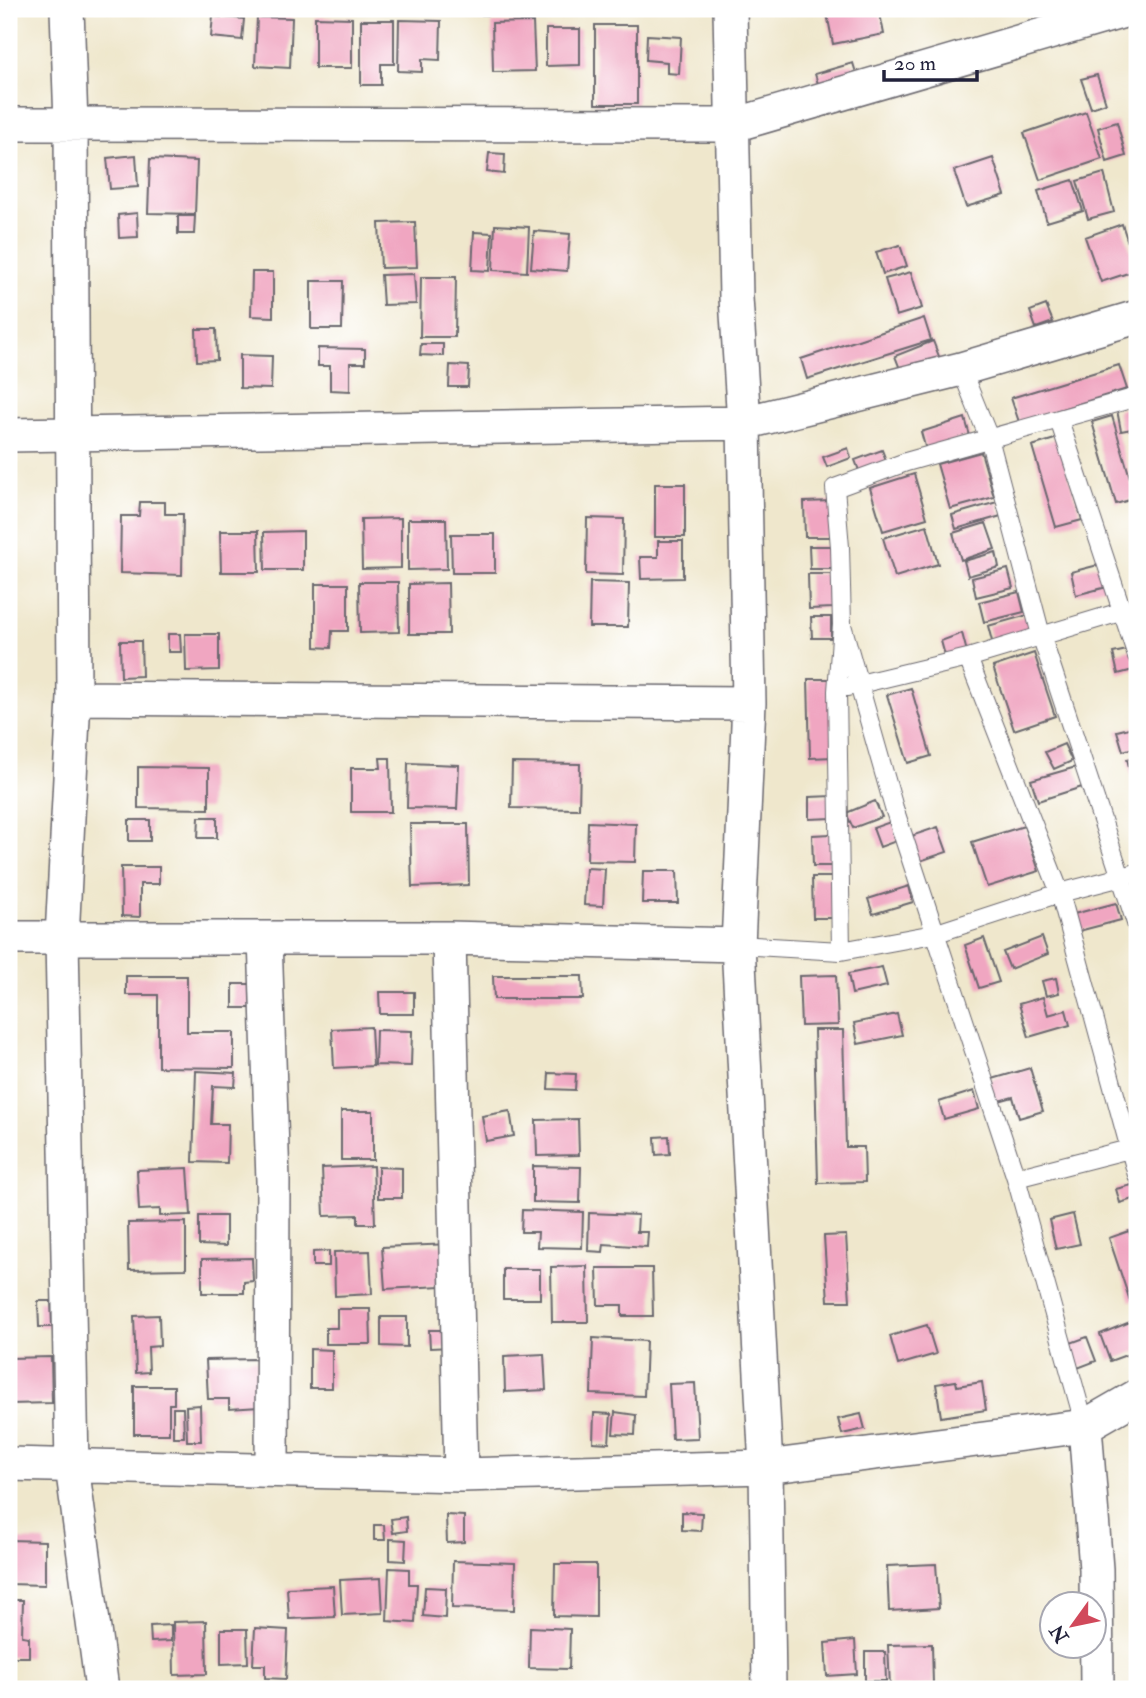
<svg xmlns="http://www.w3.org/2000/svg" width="1146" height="1698" viewBox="0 0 1146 1698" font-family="'IM FELL Double Pica',serif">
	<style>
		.building { fill: #f0a6c1 }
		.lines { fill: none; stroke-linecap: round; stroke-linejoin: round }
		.lane-casing { stroke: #6a676e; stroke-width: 20 }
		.street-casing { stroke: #6a676e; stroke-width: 36 }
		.lane { stroke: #fff; stroke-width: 18 }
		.street { stroke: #fff; stroke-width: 33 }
	</style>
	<rect width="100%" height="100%" fill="#fff"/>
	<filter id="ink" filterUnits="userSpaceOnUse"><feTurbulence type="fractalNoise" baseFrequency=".0143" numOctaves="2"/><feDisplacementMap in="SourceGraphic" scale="14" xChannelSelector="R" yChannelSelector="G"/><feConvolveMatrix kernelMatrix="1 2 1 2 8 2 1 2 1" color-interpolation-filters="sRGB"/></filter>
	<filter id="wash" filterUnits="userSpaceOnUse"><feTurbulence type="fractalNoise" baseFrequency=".00686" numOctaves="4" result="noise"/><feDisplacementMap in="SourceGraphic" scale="28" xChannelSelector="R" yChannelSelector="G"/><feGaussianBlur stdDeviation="1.57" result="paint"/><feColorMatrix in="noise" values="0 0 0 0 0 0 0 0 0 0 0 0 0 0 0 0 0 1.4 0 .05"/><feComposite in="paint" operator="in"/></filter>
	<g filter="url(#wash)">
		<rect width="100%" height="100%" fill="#efe7cc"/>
		<g id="blocks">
			<path class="building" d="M441,9h46v6l-46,-3z
				M826,9h53l5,25 -51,10z
				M213,16l31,3 -2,21 -31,-3z
				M257,17l35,1 -2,50 -35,-2z
				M315,17l37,1v50h-37z
				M361,20h33v44h-13v21h-20z
				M399,20l42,1 -1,39 -18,-1v13l-24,-1z
				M533,22l2,49 -42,1 -1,-49z
				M595,25h42v79h-42z
				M546,29h34v36l-34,1z
				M647,35l34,2 -2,37 -12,-1v-11l-21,-2z
				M853,63l4,13 -38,11 -4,-13z
				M1097,75l9,28 -15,5 -10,-29z
				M1086,112l16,47 -62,21 -16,-47z
				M1117,122l9,34 -19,6 -9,-34z
				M489,153l16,1 -1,20 -17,-2z
				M136,155l2,32 -28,2 -3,-31z
				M993,158l12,37 -39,12 -12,-36z
				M150,159l47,2 -2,53 -47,-1z
				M1104,173l10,39 -26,7 -11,-38z
				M1073,180l10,31 -36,11 -9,-31z
				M137,213l1,24 -19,1 -1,-23z
				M178,216h17l-1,18h-16z
				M415,222l2,45 -36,1 -2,-45z
				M1122,224l15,46 -36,12 -16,-45z
				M495,225l34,2 -2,45 -34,-2z
				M534,231l36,3 -3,37 -36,-3z
				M474,232l18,1 -2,38 -18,-1z
				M900,245l7,21 -24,8 -7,-22z
				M252,272h21v45l-22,-1z
				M911,272l11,36 -26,8 -11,-37z
				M414,274l2,30 -33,1 -2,-30z
				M421,277h35l-1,60h-35z
				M311,281h32l-1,48h-31z
				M1046,305l7,17 -17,6 -6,-17z
				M924,318l7,22 -124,39 -6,-20z
				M196,329h20l1,31 -20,1z
				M933,341l7,18 -38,15 -7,-18z
				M421,344h22v12l-23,-1z
				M318,348l47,1v14h-15v28l-20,-1v-24h-12z
				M240,355l32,1 -1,33 -31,-1z
				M450,365l19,1 -1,21h-19z
				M1119,365l8,24 -108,33 -8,-24z
				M1137,406v22l-16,3 -4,-21z
				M1112,416l24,82 -20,6 -24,-82z
				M965,418l5,18 -44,14 -5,-18z
				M1058,438l24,82 -26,7 -24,-81z
				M848,448l3,10 -24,9 -4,-10z
				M882,450l5,13 -27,10 -5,-13z
				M981,452l13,45 -44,12 -13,-45z
				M914,474l13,44 -44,13 -13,-43z
				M655,484h30v53h-30z
				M833,501l1,36h-29l-1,-35z
				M140,502h25v12h18l-1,61 -62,-2 1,-57h18z
				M997,502l4,14 -45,13 -4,-14z
				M401,518v50l-39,1 -1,-50z
				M587,518l37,1 -1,56 -37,-1z
				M408,519h38l1,50 -39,1z
				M986,523l9,26 -34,11 -8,-27z
				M927,525l11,39 -43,13 -12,-39z
				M220,531h38l1,41h-38z
				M303,531v39h-38l-1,-38z
				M451,534h44v39h-43z
				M658,541h25v37l-42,1 -1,-22h18z
				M809,546h24v23h-23z
				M996,552l3,15 -31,9 -4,-15z
				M1102,564l5,23 -31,8 -5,-23z
				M1008,569l5,19 -37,9 -4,-19z
				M808,574h24l1,34 -24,1z
				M359,582h39l1,50 -39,1z
				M590,582l39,1 -1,44h-39z
				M448,583l1,51h-40v-50z
				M315,584h33v47h-16l-1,17 -16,-1z
				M1019,592l5,20 -40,10 -5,-20z
				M1028,615l5,19 -40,11 -5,-19z
				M811,617h20v21h-19z
				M962,633l5,19 -21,7 -5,-18z
				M168,634h12l1,18h-13z
				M185,634h34v36l-33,1z
				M120,641h21l1,35 -21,1z
				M1132,649l5,20 -19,5 -5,-21z
				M1034,653l21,63 -41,14 -21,-63z
				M808,679h24l2,78 -24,1z
				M911,688l20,68 -23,7 -21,-68z
				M1137,726v21l-14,4 -6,-20z
				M1064,744l8,17 -18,8 -9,-17z
				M1137,757v36h-1l-9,-34z
				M380,758h10l1,54h-40v-44h30z
				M408,763l51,2 -2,44 -50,-1z
				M512,763l68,1 -1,45 -68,-1z
				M138,767l71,1v41l-71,-1z
				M1076,767l6,20 -44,14 -7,-21z
				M833,796v22l-24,1v-22z
				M875,801l7,16 -29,11 -7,-15z
				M199,817h18v21h-19z
				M129,820h21v21h-21z
				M893,821l6,19 -19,7 -7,-19z
				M588,822l48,2 -1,38 -48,-1z
				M410,824h58l1,61 -57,2z
				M1024,826l15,45 -52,16 -15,-45z
				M938,827l9,25 -30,10 -9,-25z
				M831,834l1,32h-19l-1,-31z
				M121,867h38v17h-19v33l-18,-1z
				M586,868l19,1 -2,37 -19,-1z
				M643,871h34l1,32h-36z
				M812,877h21l1,41h-21z
				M909,886l4,16 -40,12 -5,-15z
				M1116,903l5,17 -42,11 -5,-17z
				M1042,937l6,17 -38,15 -7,-17z
				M984,938l15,44 -20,6 -14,-43z
				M882,967l5,19 -35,8 -4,-20z
				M836,975l2,50 -37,1 -2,-50z
				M126,976h61v56h47v36l-76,-1v-72h-32z
				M493,976h89l1,23h-89z
				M1056,978l3,15 -13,3 -4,-15z
				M233,984h26v24h-26z
				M379,992h35v22h-34z
				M1043,997l5,18 18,-5 4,15 -41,12 -10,-33z
				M897,1014l5,21 -44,9 -4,-21z
				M371,1027l2,39 -39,2 -2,-39z
				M376,1030l36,1 -1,35 -36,-1z
				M814,1030h29l3,117h18l1,35 -47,1z
				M1030,1068l13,43 -24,7 -6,-21 -18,5 -6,-22z
				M196,1071l40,2 -1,14 -22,-1 -2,38h17l-1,39 -34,-1z
				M549,1073l27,1 -1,16 -27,-1z
				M974,1091l5,18 -35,10 -5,-17z
				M341,1111h32v49h-32z
				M510,1111l4,25 -28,5 -4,-25z
				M578,1119l1,36 -42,1 -1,-36z
				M669,1136l1,18 -14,1 -1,-18z
				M373,1166l2,58h-17v-9l-34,1 -2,-48z
				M533,1166l48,1 -1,36 -47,-1z
				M378,1167l24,1v30h-24z
				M188,1168l3,47 -31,1v-7l-21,1 -2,-40z
				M1132,1185l4,13 -16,5 -4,-14z
				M522,1210l61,2 -1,36 -45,-1 1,-15h-17z
				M589,1213l49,2 -1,17h11l-1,15 -43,-3 -1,8 -15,-1z
				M1073,1214l7,30 -24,5 -7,-29z
				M199,1216h27v30l-27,-1z
				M186,1222v47l-57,1 -1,-47z
				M1129,1231l8,26v41l-7,3 -21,-63z
				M846,1235l4,66h-22l-4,-65z
				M450,1244l-9,42 -56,3 -3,-42z
				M329,1251v15h-16v-14z
				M370,1251l2,43 -37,2 -1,-44z
				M252,1258l1,23 -9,1v11h-42v-34z
				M587,1266l1,56h-36l-1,-55z
				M597,1268h55l1,48h-31v-11h-24z
				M503,1269h37v30h-37z
				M38,1301h13l1,26h-13z
				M337,1309h33l1,35h-45v-16h11z
				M159,1315l1,31 -12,1 1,25 -13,1 -2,-57z
				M381,1317h26v30l-26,-1z
				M1135,1320l2,31 -27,10 -10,-27z
				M927,1325l9,29 -38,11 -8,-29z
				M429,1330h22l1,17 -22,1z
				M1087,1337l9,24 -21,8 -10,-24z
				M593,1338l53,3 -2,55 -53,-2z
				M310,1349l22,1v38h-22z
				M544,1354l2,36 -41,2 -1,-36z
				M51,1357l1,46 -43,1v-46z
				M257,1359l2,48 -30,2v-10h-21l-2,-39z
				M956,1381l1,5 25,-4 4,28 -45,7 -5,-33z
				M695,1383l3,55 -26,1 -3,-55z
				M134,1386h40v18h-5v30h-35z
				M200,1405l1,36h-14l-1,-35z
				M173,1408h10l1,29h-11z
				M615,1412l21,3 -1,20 -22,-1z
				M594,1413l17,1 -2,29 -16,-1z
				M861,1414l4,15 -23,5 -4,-15z
				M682,1512l20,1 -1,18 -19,-1z
				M446,1515l18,1v26l-17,1z
				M406,1517l1,14 -14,2 -2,-14z
				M374,1525h10l1,15h-11z
				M390,1539l16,1 -1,21 -15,-1z
				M9,1540l36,1v44l-36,-1z
				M453,1561l62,2 -1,47 -62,-2z
				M555,1564h41v53l-42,-1z
				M936,1564l3,44 -50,3 -2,-45z
				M389,1568l20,1v15h8l-2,39 -28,-2z
				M381,1578l2,35 -41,2 -2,-35z
				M333,1586l2,31 -46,2 -2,-31z
				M425,1587l21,1 -1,30 -22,-2z
				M9,1600h14l-1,36 7,1v20h-20z
				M206,1621l1,53 -33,1 -1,-53z
				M171,1625v16l-20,1 -1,-16z
				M530,1627l40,2 -1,40 -40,-1z
				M255,1628l33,2 -2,49 -21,-1v-13h-12z
				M221,1629h26l1,34 -27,1z
				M855,1640l2,34 -30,2 -2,-33z
				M932,1644l1,41 -43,2 -2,-42z
				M865,1652h20l1,29h-21z"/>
		</g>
	</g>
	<g filter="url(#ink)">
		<use href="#blocks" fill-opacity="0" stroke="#6a676e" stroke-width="2"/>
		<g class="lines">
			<defs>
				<path id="lane" d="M961,369l28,69 52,197 96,291
					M1059,420l78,236
					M842,625l52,183 122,370 69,248
					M968,658l92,235 77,282
					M847,687l121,-29 169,-51
					M738,945l103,6 93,-17 126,-41 77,-20
					M841,951l-4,-260 5,-66 -2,-78 -5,-59 71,-26 231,-65
					M1016,1178l121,-31"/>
				<path id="street" d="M67,9l4,115 3,574 -12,240 10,528 30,223
					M9,124l725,1 397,-116
					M9,435l735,-12 -8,-125 -6,-289
					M74,698l675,5
					M9,938h440l289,7
					M265,938l8,243 -1,289
					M449,938l12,537
					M1085,1426l11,143 1,120
					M9,1464l452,11 305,-8 319,-41 52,-30
					M769,1689l-3,-222 -28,-522 11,-242 -5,-280 217,-54 176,-52"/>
			</defs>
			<use href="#lane" class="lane-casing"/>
			<use href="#street" class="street-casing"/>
			<use href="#lane" class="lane"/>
			<use href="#street" class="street"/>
		</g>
	</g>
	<rect width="1146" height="1698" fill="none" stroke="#fff" stroke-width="35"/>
	<g transform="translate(1073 1625) rotate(237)"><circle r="33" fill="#ffffff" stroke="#a7a7b1" stroke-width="2"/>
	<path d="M0-5L12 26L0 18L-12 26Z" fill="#d1495b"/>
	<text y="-10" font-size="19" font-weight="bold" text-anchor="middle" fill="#22223b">N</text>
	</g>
	<path d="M884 70v10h93v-10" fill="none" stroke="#22223b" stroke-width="3.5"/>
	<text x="894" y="70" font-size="21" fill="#22223b" stroke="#ffffff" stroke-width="5" paint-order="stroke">20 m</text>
</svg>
